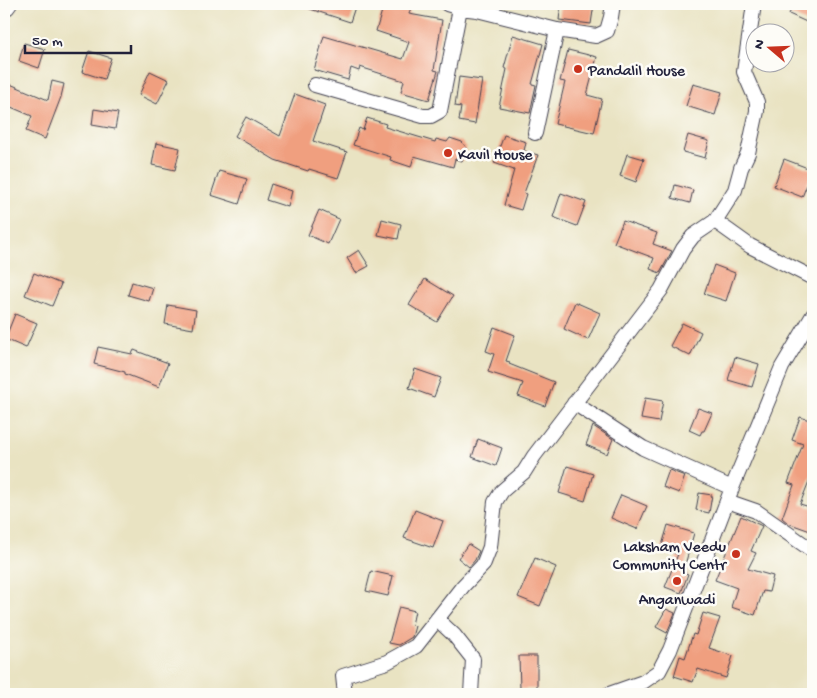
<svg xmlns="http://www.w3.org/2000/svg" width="817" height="698" viewBox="0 0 817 698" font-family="'Gochi Hand',sans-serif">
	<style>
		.building { fill: #f09f7f }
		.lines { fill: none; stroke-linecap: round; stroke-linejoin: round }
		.minor-casing { stroke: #403f4f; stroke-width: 16 }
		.minor { stroke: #fff; stroke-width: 14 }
		.poi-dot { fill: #c8321e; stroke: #fdfcf7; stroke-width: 2 }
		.labels { text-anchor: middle; stroke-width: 5; stroke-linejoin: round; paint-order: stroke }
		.poi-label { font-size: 16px; fill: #22223b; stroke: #fdfcf7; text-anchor: start }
	</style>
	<rect width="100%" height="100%" fill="#fdfcf7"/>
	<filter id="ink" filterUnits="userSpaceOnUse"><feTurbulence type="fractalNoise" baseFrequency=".02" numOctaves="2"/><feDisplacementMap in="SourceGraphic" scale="10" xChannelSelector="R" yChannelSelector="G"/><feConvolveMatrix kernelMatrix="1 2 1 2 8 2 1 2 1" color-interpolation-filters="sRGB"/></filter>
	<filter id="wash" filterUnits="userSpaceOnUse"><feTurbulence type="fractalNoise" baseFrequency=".0096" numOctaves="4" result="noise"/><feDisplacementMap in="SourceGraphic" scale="20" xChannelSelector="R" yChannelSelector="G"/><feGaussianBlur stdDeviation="1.12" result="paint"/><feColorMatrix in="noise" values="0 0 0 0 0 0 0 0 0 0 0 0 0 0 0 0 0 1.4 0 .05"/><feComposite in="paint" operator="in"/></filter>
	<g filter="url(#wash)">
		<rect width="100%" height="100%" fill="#e9e3c2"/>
		<g id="blocks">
			<path class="building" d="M302,4h54l-6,18 -49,-16z
				M384,4h16l11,3 -2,7 33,6 -8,50 4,1 -9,29 -28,-8 3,-11 -44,-14 -1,4 -8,-3 -3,12 -34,-10 10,-34 79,23 6,-17 -33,-11z
				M561,4h33l-3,20 -32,-4z
				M794,4h19v21l-24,-11z
				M513,35l30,9 -11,40 4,1 -6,28 -31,-6 8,-38 -3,-1z
				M24,43l21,6 -6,19 -20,-7z
				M568,50l29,7 -10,38 15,4 -8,34 -39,-9 10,-42 -5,-1z
				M89,51l22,7 -7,21 -22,-7z
				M150,71l19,9 -12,24 -18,-9z
				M459,77l23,3 -7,44 -16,-3 2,-14 -6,-1z
				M52,81l12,3 -3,13 -16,42 -19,-8 6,-15 -28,-12v-6l6,-14 38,16z
				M693,84l29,8 -7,23 -29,-9z
				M295,94l30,11 -12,36 34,11 -9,26 -29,-9 -1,2 -33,-11 -40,-24 11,-19 34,19z
				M94,109l24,4 -3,16 -23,-4z
				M367,118l19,6 -1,3 50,15 1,-3 11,3 3,-4 12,4 4,5 -4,14 -7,-2 -2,8 -39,-11 -3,11 -21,-7 1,-3 -38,-12 6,-17 4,2z
				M504,135l22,7 -2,9 14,4 -14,38 2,1 -5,16 -17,-5 10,-35 -20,-7z
				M688,135l21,6 -4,17 -22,-6z
				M156,143l24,5 -5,22 -23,-5z
				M627,154l17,5 -8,23 -16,-6z
				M784,159l29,11 -11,27 -28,-11z
				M219,171l28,8 -8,25 -28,-9z
				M271,184l21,7 -4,16 -22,-7z
				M675,185l18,5 -3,13 -18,-5z
				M561,193l25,9 -9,24 -24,-9z
				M319,210l20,9 -11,25 -20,-9z
				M382,219l19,5 -3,15 -20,-4z
				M623,221l34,12 -4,11 19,7 -12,22 -10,-4 4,-11 -40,-15z
				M359,250l10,16 -13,7 -9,-15z
				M714,265l21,8 -9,28 -22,-7z
				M34,273l27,11 -9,22 -27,-11z
				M425,279l28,17 -16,26 -28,-17z
				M132,282l21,6 -4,13 -21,-6z
				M575,302l25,11 -12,27 -24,-11z
				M168,305l28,5 -3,19 -28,-5z
				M15,314l22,9 -11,25 -21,-9z
				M682,323l19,9 -11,24 -20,-10z
				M494,327l21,8 -9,26 4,1 -1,2 45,18 -9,24 -27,-10 5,-13 -35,-11 6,-18 -8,-3z
				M98,347l34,7 2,-4 34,13 -9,24 -34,-13v-2l-31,-8z
				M735,357l24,7 -7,23 -24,-7z
				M415,369l26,9 -7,19 -25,-9z
				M645,398l18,3 -4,21 -18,-3z
				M698,408l14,5 -8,18h-2l-2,4 -11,-5z
				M800,417l13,4v50l-13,33 13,4v24l-25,-9 -6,-5 12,-33 -6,-2 15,-39 -11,-4z
				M593,426l20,13 -6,15 -21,-9z
				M478,439l24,9 -6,18 -24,-9z
				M567,466l26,8 -8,27 -26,-8z
				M669,470l16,6 -6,17 -16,-6z
				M699,493l13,2 -3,18 -13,-3z
				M621,495l26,11 -10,23 -26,-11z
				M415,510l28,11 -10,27 -29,-10z
				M741,516l21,10 -11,25 5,2 -8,16 25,7 -4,16 -6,-1 -8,24 -24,-8 6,-19 -22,-8z
				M668,525l26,8 -11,39 5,2 -7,19 -16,-6 13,-33 -17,-5z
				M468,544l11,7 -4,9 -6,7 -11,-9z
				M535,558l21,9 -16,39 -22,-9z
				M371,571l22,5 -5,20 -22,-5z
				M399,607l16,4 -3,14 3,1 -3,11 -13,8 -10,-2z
				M666,609l9,4 -8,20 -11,-6z
				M703,613l17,5 -11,30 24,8 -7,22 -28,-9 -5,13 -19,-6 6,-20 5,2 8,-24 3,1z
				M519,656h18v33h-17z"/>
		</g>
	</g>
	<g filter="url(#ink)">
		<use href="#blocks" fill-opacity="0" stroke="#403f4f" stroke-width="1"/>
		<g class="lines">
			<defs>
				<path id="minor" d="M447,4l13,4
					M7,8l3,-4
					M315,85l108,31h8l9,-5 20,-103 17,2 80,20 39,6 11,-5 4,-14 2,-13
					M535,133l22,-103
					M715,221l35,25 63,32
					M574,403l69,45 89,40 -62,162 -11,21 -16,11 -34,12
					M732,488l50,-121 31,-52
					M727,501l29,10 57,40
					M437,619l17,16 19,24 -2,35
					M345,694l-2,-18 44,-14 29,-16 47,-60 20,-21 7,-18 5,-45 7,-11 22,-19 10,-16 127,-166 22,-41 10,-13 22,-15 20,-31 6,-22 7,-15 9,-42v-9l-13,-30 10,-68"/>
			</defs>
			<use href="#minor" class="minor-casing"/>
			<use href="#minor" class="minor"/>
		</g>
	</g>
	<g class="poi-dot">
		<circle cx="578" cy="69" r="5"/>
		<circle cx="448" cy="153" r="5"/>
		<circle cx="736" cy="554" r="5"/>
		<circle cx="677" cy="581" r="5"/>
	</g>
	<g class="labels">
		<g class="poi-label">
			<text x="588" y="75">Pandalil House</text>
			<text x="458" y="159">Kavil House</text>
			<text x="726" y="551" text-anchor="end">Laksham Veedu<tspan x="726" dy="18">Community Centr</tspan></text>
			<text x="677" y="604" text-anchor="middle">Anganwadi</text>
		</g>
	</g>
	<rect width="817" height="698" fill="none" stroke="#fdfcf7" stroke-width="20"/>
	<g transform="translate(770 48) rotate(289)"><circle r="24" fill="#fdfcf7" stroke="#a5a5ac"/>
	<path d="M0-4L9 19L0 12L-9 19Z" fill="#c8321e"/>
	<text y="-8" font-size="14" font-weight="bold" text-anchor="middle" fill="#22223b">N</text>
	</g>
	<path d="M25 45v8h106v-8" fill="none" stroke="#22223b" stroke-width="2.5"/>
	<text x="32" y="45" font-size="15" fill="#22223b" stroke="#fdfcf7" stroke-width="4" paint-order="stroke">50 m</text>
</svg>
